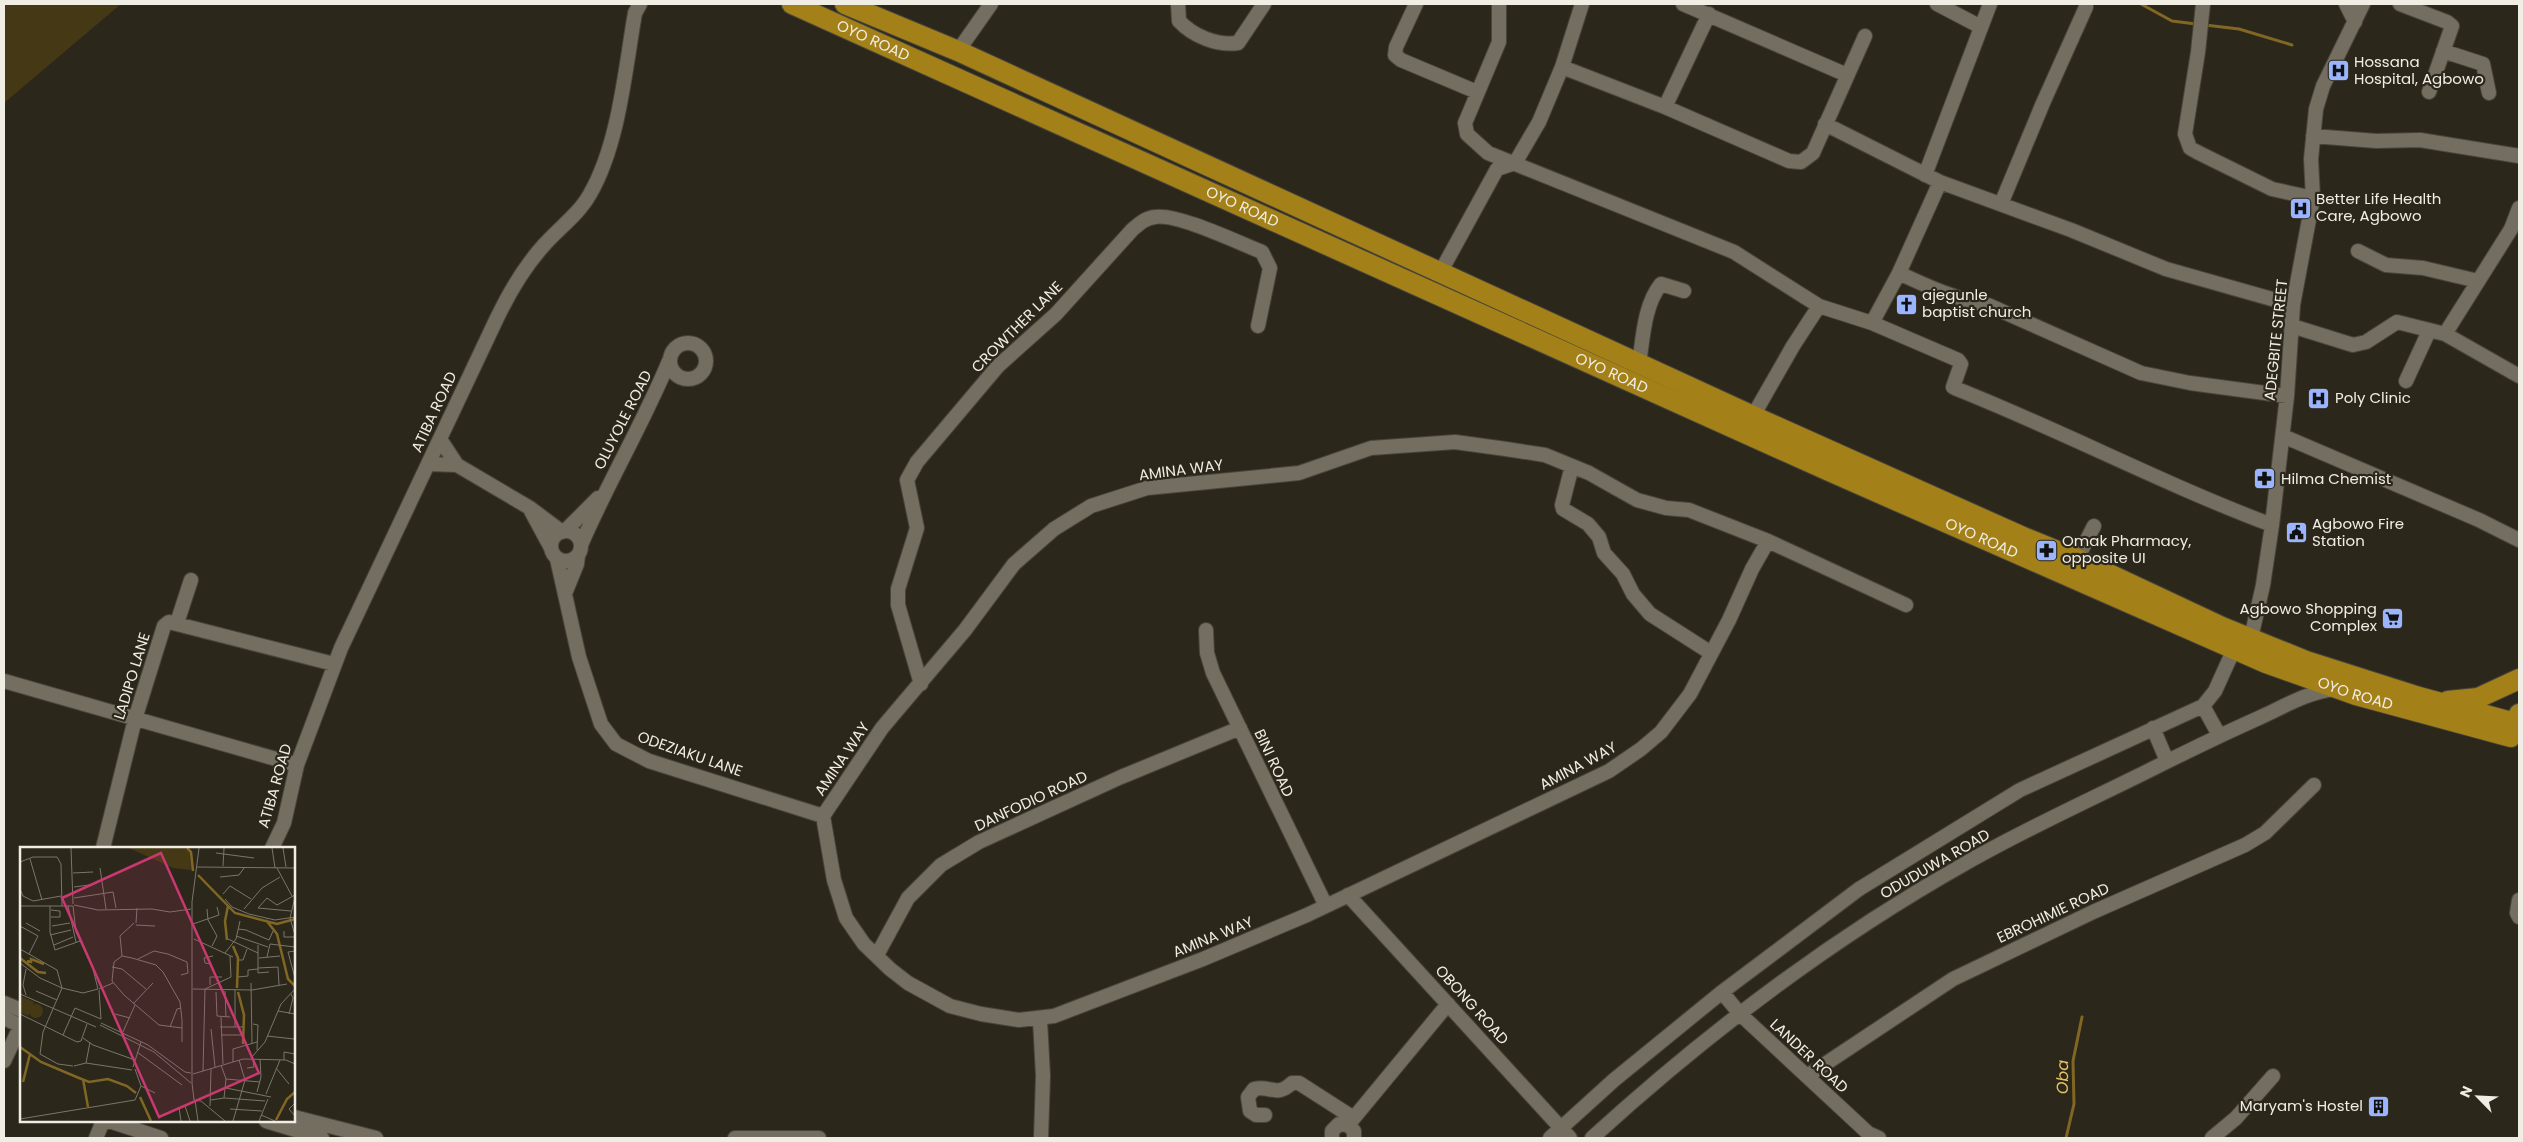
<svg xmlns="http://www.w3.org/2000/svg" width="2523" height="1142" viewBox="0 0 2523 1142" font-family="Poppins,sans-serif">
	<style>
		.green { fill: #453815 }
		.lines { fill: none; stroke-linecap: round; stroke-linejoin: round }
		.stream { stroke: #806724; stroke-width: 3 }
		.minor-casing { stroke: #49453b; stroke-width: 16 }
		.highway-casing { stroke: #49453b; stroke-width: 22 }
		.minor { stroke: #746e60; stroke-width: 14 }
		.highway { stroke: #a38118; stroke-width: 20 }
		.labels { text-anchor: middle; stroke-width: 4.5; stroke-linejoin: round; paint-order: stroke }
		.street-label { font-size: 15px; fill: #f0ede5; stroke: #2c271b }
		.poi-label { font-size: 15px; fill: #f0ede5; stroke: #2c271b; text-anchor: start }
		.water-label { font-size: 16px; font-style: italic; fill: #e5c163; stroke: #2c271b }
		.inset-river { fill: none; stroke: #806724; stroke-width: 2.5 }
		.inset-road { fill: none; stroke: #7a766c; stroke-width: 1 }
		.view { fill: #c93870; fill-opacity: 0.15; stroke: #c93870; stroke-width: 2.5 }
		.inset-edge { fill: none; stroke: #f0ede5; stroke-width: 2.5 }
	</style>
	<rect width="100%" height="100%" fill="#2c271b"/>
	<path class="green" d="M4,4h117l-117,99z"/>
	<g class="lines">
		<path class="stream" d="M2141,4l31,17 24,3
			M2205,25l34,4 53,16
			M2066,1138l8,-34 -1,-43 9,-44"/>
		<defs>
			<path id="minor" d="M1178,4l1,17c14,15 38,25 59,22l26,-39
				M1416,4l-20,43 -1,8 6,5 76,32
				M1499,4v38l-34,81 2,11 21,19 246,99 85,54 53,17 86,37 3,4 -8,23 4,2c106,42 208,96 315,136
				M1683,4l164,71
				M1937,4l44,23
				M2203,4l-5,48 -13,82 5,14 7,4 75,37 41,9
				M2346,4l9,18
				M2400,4l47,18 5,4 -23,66
				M958,51l33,-47
				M2443,51l40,13 6,29
				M1562,67l103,40 124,54 12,1 12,-9 52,-117
				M1665,107l44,-93
				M1825,124l115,58 131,48 95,39 127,36
				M2313,136l63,5 44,-1 99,16
				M1925,175l65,-171
				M2001,204l42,-101 43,-96
				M2358,251l28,14 37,3 55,13
				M1440,273l57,-104 18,-6 24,-41 23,-55 20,-63
				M1899,273c29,14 57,26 89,32l153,68 49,10 97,13
				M1872,323l27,-50 41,-91
				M2292,326l61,19 13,-3 31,-20 48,12 74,42
				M2445,334l66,-105 8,-21
				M670 361a18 18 0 1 1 36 0a18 18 0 1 1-36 0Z
				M1639,364c4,-26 5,-59 22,-80l23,7
				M2406,381l23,-50
				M1753,416l40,-70 26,-40
				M2283,436l196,84 40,20
				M440,439l17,26
				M428,464l29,1 73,43 32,24
				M1572,466l-10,39 1,4 25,15 11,13 5,16 19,21 10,20 17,20 61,39
				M531,511l20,37
				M565,531l33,-33
				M551 546a15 15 0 1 1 30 0a15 15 0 1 1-30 0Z
				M1768,541l-16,28 -23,51 -39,74 -29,38 -20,17 -32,22 -302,144 -104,44 -149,57 -35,4 -38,-6 -31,-8 -42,-23 -18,-14 -26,-25 -18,-26 -12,-38 -11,-64 59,-88 83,-98 49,-66 40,-35 37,-23 56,-18 152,-15 72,-25 84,-6 51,7 39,6 44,18 48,27 29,8 23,2 79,31 138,64
				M581,545c27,-63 62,-121 88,-184
				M557,559l22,98 22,67 15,20 33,17 174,55
				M2077,559l17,-33
				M566,591l11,-27 1,-9
				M177,623l14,-43
				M1206,630l1,23 6,20 113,233
				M2251,638l12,-53 9,-60 15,-129 6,-91 20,-107 -2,-39 5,-50 7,-23 40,-82
				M4,681l293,84
				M921,684l-23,-79v-16l19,-61 -10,-48 10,-18 81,-96 58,-52 76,-84c7,-6 13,-12 23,-13 22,-4 84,26 107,35l8,16 -12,58
				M2203,706l16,29
				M2153,728l14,33
				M103,848l32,-129 29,-93 5,-4 165,42
				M272,848l12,-25 13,-58 44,-117 156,-330c13,-27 27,-51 47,-73 15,-17 35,-31 46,-51 29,-50 35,-124 45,-181l5,-9
				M1348,895l222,243
				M2519,900l-2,13 2,4
				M877,955l31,-57 33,-33 38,-23 142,-65 119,-49
				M1722,992l18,22 128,119 11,5
				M4,1003l17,7
				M4,1018l17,8
				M1040,1020l3,56 -2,62
				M4,1061l17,-36
				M1807,1076l146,-97 140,-67 152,-67 20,-12 49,-48
				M1265,1115h-9l-6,-4 -2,-14 6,-8c17,-4 22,9 38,-6h7l53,34
				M294,1117l82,21
				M109,1121l52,17
				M266,1121l56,17
				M1348,1125l100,-121
				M96,1138l7,-17
				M735,1138h84
				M1332,1138v-7l7,-7 9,1 6,6v7
				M1550,1138l64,-58 108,-88 137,-103 161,-99 183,-84 12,-15 19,-42
				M1592,1138c114,-104 239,-199 374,-275 61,-35 126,-64 188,-95 36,-18 71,-35 107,-51 24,-11 47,-25 74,-28
				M2212,1138l24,-20 37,-42"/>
			<g id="highway">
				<path id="s1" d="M792,4l1037,467 437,192 90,32 155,42 8,-23"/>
				<path d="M845,4l113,47 795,365 270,121 54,22 145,68 84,34 113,36 96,26"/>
				<path d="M2448,701l30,-3 41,-19"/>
			</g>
		</defs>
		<use href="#minor" class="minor-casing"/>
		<use href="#highway" class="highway-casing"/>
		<use href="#minor" class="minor"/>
		<use href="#highway" class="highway"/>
	</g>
	<defs>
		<symbol id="hospital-square" viewBox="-11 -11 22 22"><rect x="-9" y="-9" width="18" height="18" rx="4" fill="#9ab5fd" stroke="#2c271b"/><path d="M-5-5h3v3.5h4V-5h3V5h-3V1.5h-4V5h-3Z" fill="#111"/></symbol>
		<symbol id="church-square" viewBox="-11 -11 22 22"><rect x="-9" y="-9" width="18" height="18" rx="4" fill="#9ab5fd" stroke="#2c271b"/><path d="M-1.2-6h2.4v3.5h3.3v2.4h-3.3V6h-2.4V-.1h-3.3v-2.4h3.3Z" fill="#111"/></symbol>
		<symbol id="pharmacy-square" viewBox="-11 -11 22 22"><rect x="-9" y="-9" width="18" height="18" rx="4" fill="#9ab5fd" stroke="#2c271b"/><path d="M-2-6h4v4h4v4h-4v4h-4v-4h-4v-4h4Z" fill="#111"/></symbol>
		<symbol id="civic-square" viewBox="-11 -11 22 22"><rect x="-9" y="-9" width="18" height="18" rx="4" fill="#9ab5fd" stroke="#2c271b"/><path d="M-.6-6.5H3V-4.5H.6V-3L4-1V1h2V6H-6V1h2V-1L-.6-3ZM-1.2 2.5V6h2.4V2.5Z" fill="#111"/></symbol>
		<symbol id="supermarket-square" viewBox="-11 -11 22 22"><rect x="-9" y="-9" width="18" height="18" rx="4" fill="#9ab5fd" stroke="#2c271b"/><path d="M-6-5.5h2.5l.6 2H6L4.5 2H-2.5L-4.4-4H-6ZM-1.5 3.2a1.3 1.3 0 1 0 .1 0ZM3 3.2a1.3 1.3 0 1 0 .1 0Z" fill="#111"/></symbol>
		<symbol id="building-square" viewBox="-11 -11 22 22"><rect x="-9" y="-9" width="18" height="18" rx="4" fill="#9ab5fd" stroke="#2c271b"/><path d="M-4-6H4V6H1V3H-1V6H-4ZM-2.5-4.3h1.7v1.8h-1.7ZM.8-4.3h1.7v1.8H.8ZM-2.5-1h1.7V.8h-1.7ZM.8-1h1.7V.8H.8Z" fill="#111"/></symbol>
	</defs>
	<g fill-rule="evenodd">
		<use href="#hospital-square" x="2326" y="58" width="25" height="25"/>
		<use href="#hospital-square" x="2288" y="196" width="25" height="25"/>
		<use href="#church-square" x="1894" y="292" width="25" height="25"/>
		<use href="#hospital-square" x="2306" y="386" width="25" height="25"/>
		<use href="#pharmacy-square" x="2252" y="466" width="25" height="25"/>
		<use href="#civic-square" x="2284" y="520" width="25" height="25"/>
		<use href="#pharmacy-square" x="2034" y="538" width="25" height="25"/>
		<use href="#supermarket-square" x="2380" y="606" width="25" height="25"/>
		<use href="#building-square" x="2366" y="1094" width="25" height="25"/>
	</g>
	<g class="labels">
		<g class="street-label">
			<text dy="5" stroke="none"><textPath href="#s1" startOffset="89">OYO ROAD</textPath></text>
			<text dy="5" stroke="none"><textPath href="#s1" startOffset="494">OYO ROAD</textPath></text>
			<text transform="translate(1017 327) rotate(-45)" y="5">CROWTHER LANE</text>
			<text transform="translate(2276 340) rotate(-84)" y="5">ADEGBITE STREET</text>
			<text dy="5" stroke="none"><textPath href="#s1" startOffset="899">OYO ROAD</textPath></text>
			<text transform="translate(434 412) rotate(-65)" y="5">ATIBA ROAD</text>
			<text transform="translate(623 420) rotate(-63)" y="5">OLUYOLE ROAD</text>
			<text transform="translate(1181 470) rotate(-7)" y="5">AMINA WAY</text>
			<text dy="5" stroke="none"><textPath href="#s1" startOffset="1304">OYO ROAD</textPath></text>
			<text transform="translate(132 676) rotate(-73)" y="5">LADIPO LANE</text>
			<text dy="5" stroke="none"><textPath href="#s1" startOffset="1709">OYO ROAD</textPath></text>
			<text transform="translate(690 754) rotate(19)" y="5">ODEZIAKU LANE</text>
			<text transform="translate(842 759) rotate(-56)" y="5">AMINA WAY</text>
			<text transform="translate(1274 763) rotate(65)" y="5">BINI ROAD</text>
			<text transform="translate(1578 766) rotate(-28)" y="5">AMINA WAY</text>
			<text transform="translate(275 786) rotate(-74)" y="5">ATIBA ROAD</text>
			<text transform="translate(1031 801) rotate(-25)" y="5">DANFODIO ROAD</text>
			<text transform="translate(1935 864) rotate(-30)" y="5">ODUDUWA ROAD</text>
			<text transform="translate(2053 913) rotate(-25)" y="5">EBROHIMIE ROAD</text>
			<text transform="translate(1213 937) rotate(-22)" y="5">AMINA WAY</text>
			<text transform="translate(1472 1005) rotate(48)" y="5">OBONG ROAD</text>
			<text transform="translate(1809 1056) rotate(43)" y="5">LANDER ROAD</text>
		</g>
		<g class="poi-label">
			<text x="2354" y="67">Hossana<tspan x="2354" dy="17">Hospital, Agbowo</tspan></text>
			<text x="2316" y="204">Better Life Health<tspan x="2316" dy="17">Care, Agbowo</tspan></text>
			<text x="1922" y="300">ajegunle<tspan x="1922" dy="17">baptist church</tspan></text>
			<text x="2335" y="403">Poly Clinic</text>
			<text x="2281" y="484">Hilma Chemist</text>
			<text x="2312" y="529">Agbowo Fire<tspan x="2312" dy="17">Station</tspan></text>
			<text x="2062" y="546">Omak Pharmacy,<tspan x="2062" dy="17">opposite UI</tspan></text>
			<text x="2377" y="614" text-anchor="end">Agbowo Shopping<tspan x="2377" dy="17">Complex</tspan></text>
			<text x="2363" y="1111" text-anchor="end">Maryam's Hostel</text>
		</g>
		<g class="water-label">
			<text transform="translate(2062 1077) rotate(-89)" y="6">Oba</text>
		</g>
	</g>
	<g transform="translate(20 847)">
		<rect width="275" height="275" fill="#2c271b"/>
		<path d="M109,1h56l5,5 1,17 -18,-2zM0,149l14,6 -6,14 -8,-4zM9 164a7 7 0 1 1 14 0a7 7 0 1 1-14 0Z" fill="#453815"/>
		<path class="inset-river" d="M167,1l4,4 2,19M178,28l37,38 42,11 18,-5M246,73l11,14 11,45 7,7M207,93l-2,-19 3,-15M213,99l5,12 -1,30M0,111l18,14 8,1M7,114l4,1v-3l13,5M218,145l6,23 -1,29M0,200l21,15 38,16 10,4 19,-3 19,7 9,7M63,232l5,28M3,235l7,-28M120,250l11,24M256,273l11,-21 8,-7"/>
		<path class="inset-road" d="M51,1l2,56M179,1l-7,54v181l2,17 7,1 24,20M252,1l3,20M263,1l3,19M196,6l38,5M10,12l12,41M0,15l13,-5h24l4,7 1,42M203,19l1,-18M177,20l98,1M80,21l6,41M257,21l15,28M53,26l20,-1M200,30l19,-2 5,-7M54,40l15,-2M0,42l3,7 10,5 28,-5M203,47l7,-8 21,13M275,50l-5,21 5,17M54,51l39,-6 3,16M205,52l7,8 17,7 26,6 20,-3M54,58l24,5 54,-1 18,3 21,-3M0,59h53M30,59v26l5,18 25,-9M48,59l8,36M53,59l3,26 17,37 5,20M187,62l1,11 9,16 -5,10M224,62l18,-21 18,-11M31,63l9,1v6h-9M271,64l-33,-3 9,-10 10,7 18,-10M6,76l14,8M116,76l1,-15M173,77l26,-9 -2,-8M116,78l19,1M0,79l18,10 -9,18M32,79l18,-3M218,82l8,1 23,10 4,-9M264,84v6h11M30,88l21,-5M216,89l32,11M174,92l39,18M208,92l30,14M34,98l19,-8M238,98v28l11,-1M0,102l37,21 5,18M275,104l-7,1 7,26M205,106l11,-14 4,-18M102,109l-2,-20 14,-13M247,110l3,-13 25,3M239,111l21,-2M118,112l16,-8 14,3 19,8 1,11 -7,2M219,113h4l4,-11M0,116l20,15 22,10 21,5 15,-4M191,117l-6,-1 -1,-5 9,-2M92,120l10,2 24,20M238,121l20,-1 1,18M6,122l-3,16 3,10M218,130l10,-1v-6l10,-1M231,136l1,60M190,138v-8h12M42,141l-19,44 -3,22 18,10 15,2M79,142l14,-6M173,142l59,1 35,-6M79,143l2,29M215,143v37M16,144l21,9M205,144l1,26M196,145l1,24 13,1M0,147l76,33M113,157l20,-21M258,164l17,3M0,167l57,28 4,-1 6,-17M95,167l15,4M269,167l4,-16 -2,-4M201,170l2,47M81,176l47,22 37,27 6,1M233,177l5,1 -1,25M80,178l54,27 37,31M150,180l7,-18 4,-1M200,180h23M191,182l4,38M102,187l13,-29M43,188l12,-27 26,11M201,188h20M247,189l27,3M63,191l10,7 42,15M162,195v-22l-2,-18 -17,-30 -7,-7 -24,-7 -10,-2 -8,6 -2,19 12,14 35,30 23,3M117,205l45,33M231,211l14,-16 16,-38 14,-15M264,213v-8l11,2M213,215v-13l24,-7M66,216l4,-21M54,219l12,-3 46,7M113,220l8,-25M227,221l7,-1 -1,-8M256,221l13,16M183,224l2,-82 26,-12 -1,-21M173,227l50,-15 43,1 9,4M206,232l34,3M121,239l14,7M206,241l45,9M237,245l4,-15 -1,-18M246,247l14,-34M204,251l41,3M175,253l3,21M191,253l13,-2 2,-19 -5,-14M275,256l-6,6 6,7M190,259l1,-37M210,262l32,2M241,268l14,6M0,272l115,-19 6,-14 -6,-17M161,274l-2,-13 6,-2 5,15M213,274l12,-41 -6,-20M239,274l9,-22"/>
		<path class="view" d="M141,6l98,220 -100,44 -97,-219z"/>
		<rect width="275" height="275" class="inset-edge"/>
	</g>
	<rect width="2523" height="1142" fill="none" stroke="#f0ede5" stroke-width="10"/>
	<g transform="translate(2478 1097) rotate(294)" stroke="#2c271b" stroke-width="4" paint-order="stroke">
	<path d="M0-4L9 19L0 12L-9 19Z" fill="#f0ede5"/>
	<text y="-8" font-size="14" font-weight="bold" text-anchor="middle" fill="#f0ede5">N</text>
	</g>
</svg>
